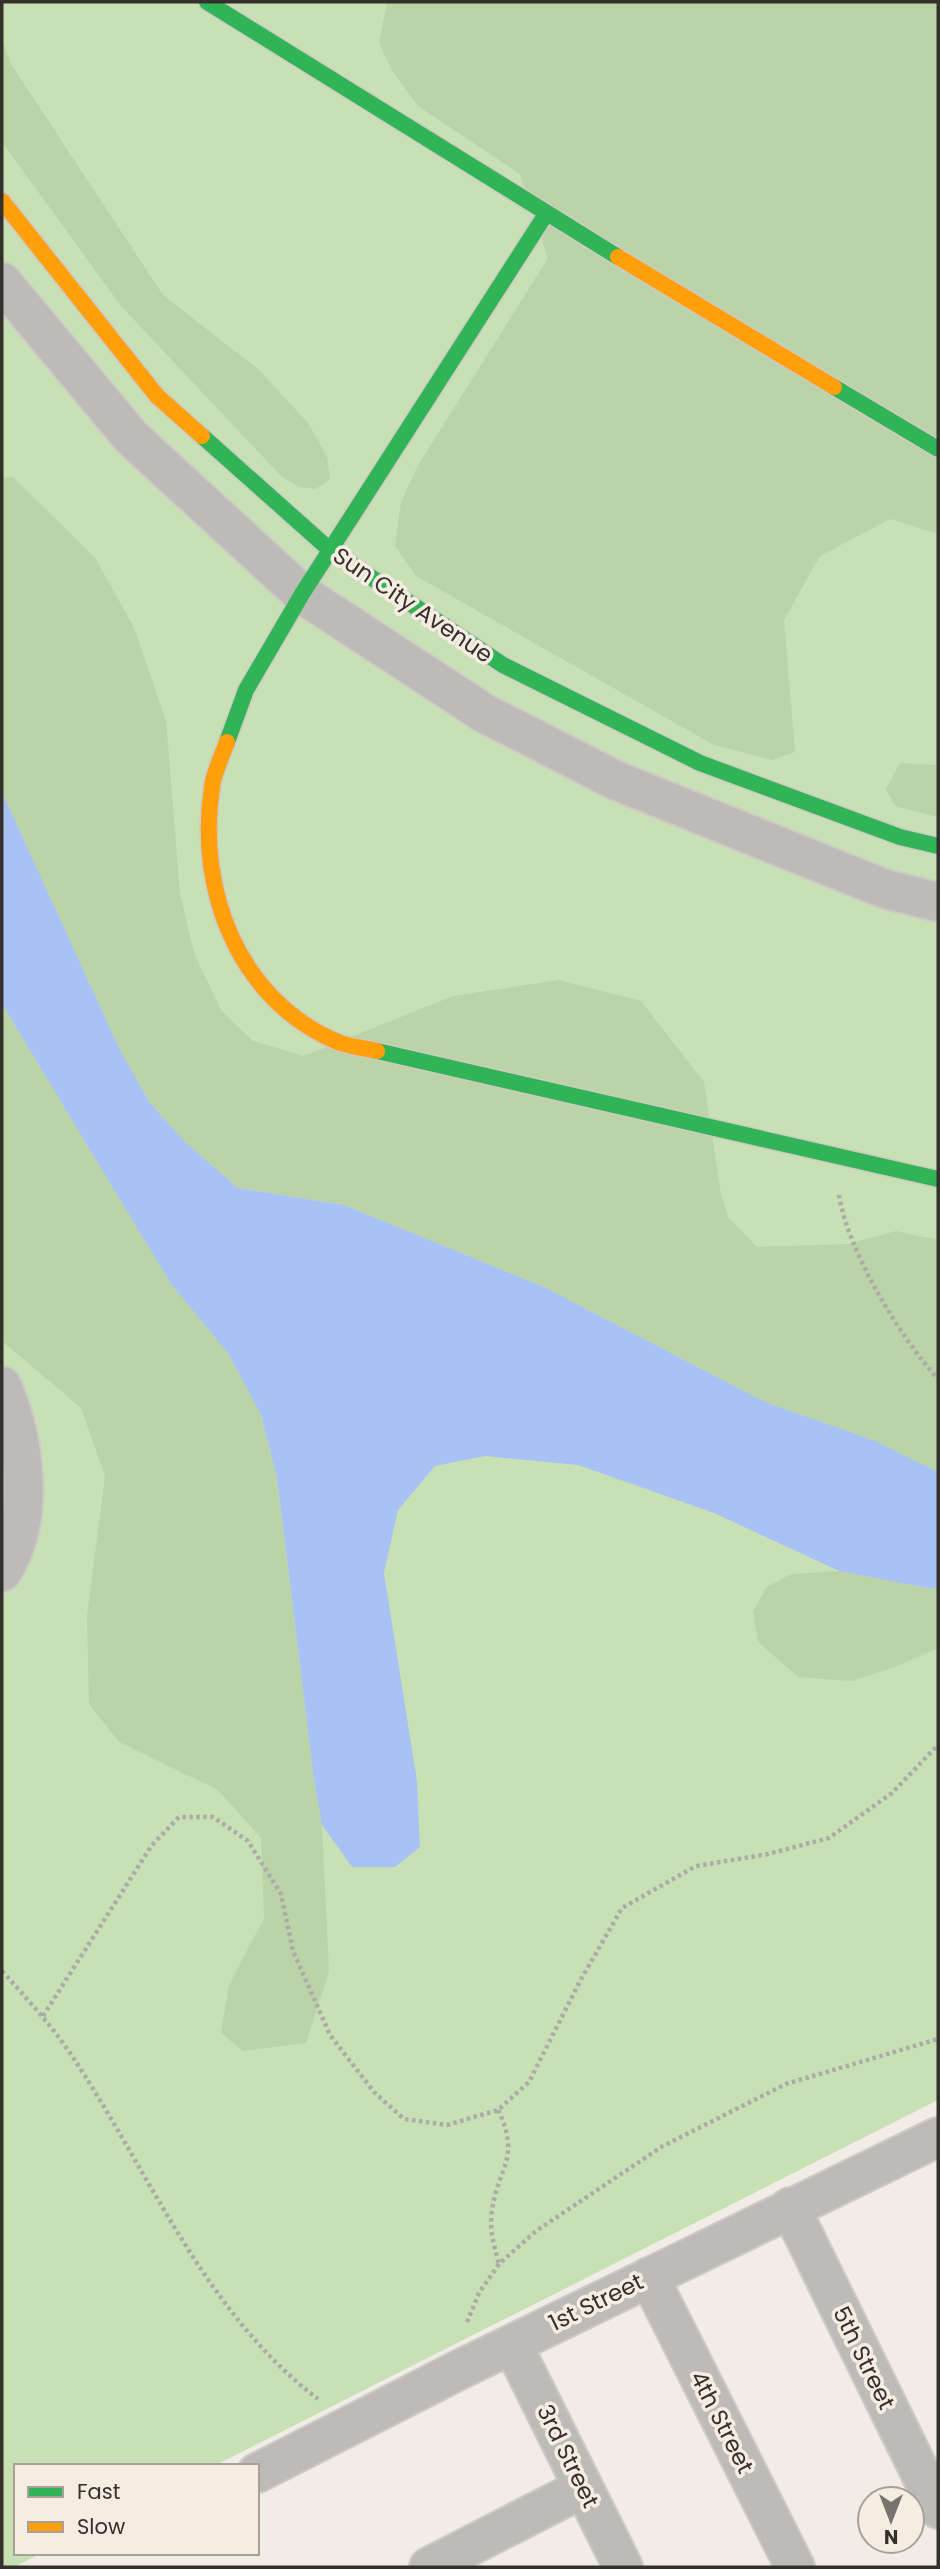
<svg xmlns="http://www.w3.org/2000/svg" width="940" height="2569" viewBox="0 0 940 2569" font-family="Poppins,sans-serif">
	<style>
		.green { fill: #c8e1b4 }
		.forest { fill: #bad3a7 }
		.water { fill: #a9c2f6 }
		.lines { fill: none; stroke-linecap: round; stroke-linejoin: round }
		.street-casing { stroke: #cfcac6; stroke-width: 42 }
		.fast-casing { stroke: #cfcac6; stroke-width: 19 }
		.slow-casing { stroke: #cfcac6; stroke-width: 19 }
		.path { stroke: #adaba9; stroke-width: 4.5; stroke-dasharray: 3.5 3.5; stroke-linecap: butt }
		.street { stroke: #bcbbb8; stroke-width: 38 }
		.fast { stroke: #30b455; stroke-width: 16 }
		.slow { stroke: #ff9f0a; stroke-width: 16 }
		.labels { text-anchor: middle; stroke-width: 7; stroke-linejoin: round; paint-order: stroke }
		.street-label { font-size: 23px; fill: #34302c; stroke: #f6ece2 }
	</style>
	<rect width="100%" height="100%" fill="#f2ece7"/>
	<path class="green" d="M2,2h936v2098l-724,366h-198v87h26l-28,14h-12z"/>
	<path class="forest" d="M387,2h551v532l-48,-15 -70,37 -36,64 11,132 -23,8 -58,-15 -298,-169 -21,-30 6,-44 16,-35 131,-209 -28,-84 -102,-68 -25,-34 -14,-29z
		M2,40l9,24 152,231 95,74 51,55 18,33 3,22 -14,10 -17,-2 -17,-10 -161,-171 -119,-164z
		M13,477l83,82 38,69 32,92 14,174 14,59 27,57 32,31 51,15 149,-60 106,-16 82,21 63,81 17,112 8,24 28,29 91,-3 48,-13 42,9v232l-65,-32 -108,-38 -221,-115 -200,-82 -106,-17 -53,-46 -35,-39 -30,-53 -118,-258v-314z
		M900,763l38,2v52l-43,-11 -9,-17z
		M2,1004l169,280 57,69 33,62 16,63 37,302 8,45 7,147 -23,71 -63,8 -22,-18 8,-48 35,-67 -3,-80 -43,-48 -99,-48 -30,-38 -2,-88 18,-140 -24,-68 -79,-67z
		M839,1571l93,18 6,-3v62l-43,19 -43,14 -54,-4 -40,-35 -5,-31 14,-24 24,-13z"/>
	<path class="water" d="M2,792l118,258 30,53 35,39 53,46 106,17 200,82 221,115 108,38 65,32v114l-6,3 -93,-18 -125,-58 -136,-48 -93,-9 -50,10 -37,44 -14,63 33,208 3,66 -25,20h-43l-30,-42 -8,-45 -37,-302 -16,-63 -33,-62 -57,-69 -169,-280z"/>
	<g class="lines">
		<defs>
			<path id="street" d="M2,282l129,155 171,157 182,119 133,68 268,108 53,13
				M2,1386c23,54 34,134 0,186
				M790,2207l148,302
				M649,2277l146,290
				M512,2344l111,223
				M257,2473l200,-102 481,-234
				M429,2567l154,-79"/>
			<path id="fast" d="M207,2l411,255
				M834,387l104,62
				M202,436l128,114 173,115 197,98 200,74 38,9
				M227,742l19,-52 56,-96 244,-380
				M377,1051l561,128"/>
			<path id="slow" d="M2,201l155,195 45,40
				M618,257l216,130
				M227,742c-5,14 -13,30 -15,45 -16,103 27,215 128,256 12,4 25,5 37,8"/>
		</defs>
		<use href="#street" class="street-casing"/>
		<use href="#fast" class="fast-casing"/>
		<use href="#slow" class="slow-casing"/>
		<path class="path" d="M839,1195c9,57 61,142 99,184
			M2,1971c26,29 53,58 74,91 75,114 130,252 242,337
			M43,2016l109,-171 27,-28h34l35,24 33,53 12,57 37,84 44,57 30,27 43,6 51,-15 31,-28 51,-101 42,-73 74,-42 72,-12 61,-16 63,-45 46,-48
			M498,2110c23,48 1,55 -6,100 -3,18 2,36 7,54
			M467,2322l12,-29 20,-29 37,-33 127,-85 123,-62 152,-45"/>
		<use href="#street" class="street"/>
		<use href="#fast" class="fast"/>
		<use href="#slow" class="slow"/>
	</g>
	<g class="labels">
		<g class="street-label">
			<text transform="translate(413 605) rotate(34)" y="8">Sun City Avenue</text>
			<text transform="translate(596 2302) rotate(-26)" y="8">1st Street</text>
			<text transform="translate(864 2358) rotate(64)" y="8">5th Street</text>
			<text transform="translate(722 2422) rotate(63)" y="8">4th Street</text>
			<text transform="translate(568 2456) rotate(64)" y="8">3rd Street</text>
		</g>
	</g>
	<rect width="940" height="2569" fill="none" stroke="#34302c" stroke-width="7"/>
	<rect x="14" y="2464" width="245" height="91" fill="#f6ece2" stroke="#a8a199" stroke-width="2"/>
	<rect x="28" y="2487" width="35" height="10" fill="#30b455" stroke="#a8a199" stroke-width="2"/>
	<text x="77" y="2499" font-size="21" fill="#34302c">Fast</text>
	<rect x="28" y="2522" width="35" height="10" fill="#ff9f0a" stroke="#a8a199" stroke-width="2"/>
	<text x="77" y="2534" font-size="21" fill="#34302c">Slow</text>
	<g transform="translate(891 2520) rotate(180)"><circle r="33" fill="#f6ece2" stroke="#a8a199" stroke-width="2"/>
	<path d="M0-5L12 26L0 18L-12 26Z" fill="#76726d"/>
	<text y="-10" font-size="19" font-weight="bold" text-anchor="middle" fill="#34302c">N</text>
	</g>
</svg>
